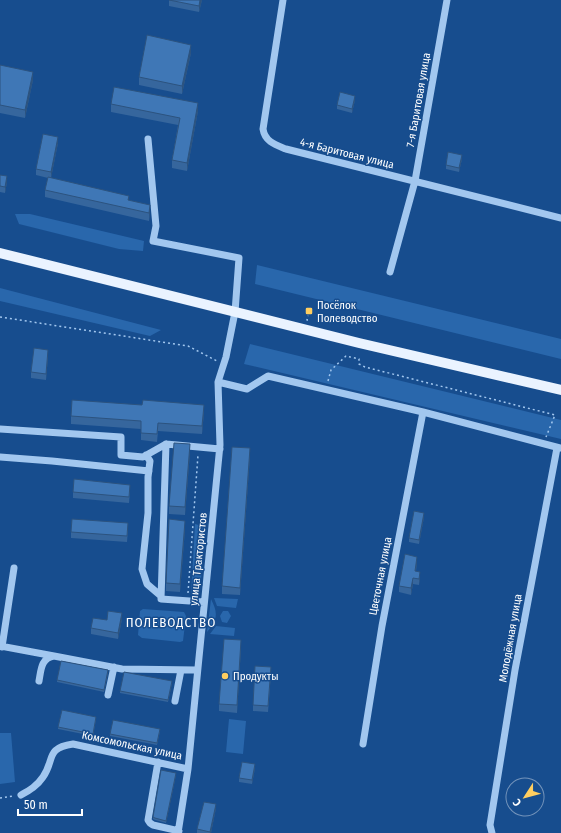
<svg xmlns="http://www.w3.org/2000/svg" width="561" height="833" viewBox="0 0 561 833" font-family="'Fira Sans Condensed',sans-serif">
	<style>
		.green { fill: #2967ac }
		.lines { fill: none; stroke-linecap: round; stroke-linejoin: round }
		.path { stroke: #a2c7ef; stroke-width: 1.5; stroke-dasharray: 2 3; stroke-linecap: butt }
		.minor { stroke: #a2c7ef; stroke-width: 7 }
		.major { stroke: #eaf3ff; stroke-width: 10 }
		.wall { fill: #36669d }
		.shaded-wall { fill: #2c537f }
		.building { fill: #3f77b6; stroke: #2c537f }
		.poi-dot { fill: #ffce60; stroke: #174d8e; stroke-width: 1.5 }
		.labels { text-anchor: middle; stroke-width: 3; stroke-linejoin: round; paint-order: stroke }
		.street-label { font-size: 11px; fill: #fff; stroke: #174d8e }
		.poi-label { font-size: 11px; fill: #fff; stroke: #174d8e; text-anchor: start }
		.quarter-label { font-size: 13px; letter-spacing: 1px; fill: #fff; stroke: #174d8e }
	</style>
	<rect width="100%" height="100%" fill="#174d8e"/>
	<path class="green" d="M15,214h15l114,27 -1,10 -24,-2 -100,-25z
		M257,265l304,74v20l-306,-75z
		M0,288l161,42 -11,6 -150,-35z
		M250,344l311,76v19l-317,-75z
		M195,524l7,2 3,5 -5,61 -3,3 -6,1z
		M214,598l24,1 -2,9 -19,-2z
		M211,599c7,14 7,20 -4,33z
		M143,609l41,3 2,4 -3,25 -3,1 -38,-4 -4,-3 2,-24z
		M223,611h5l3,5 -4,7 -5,-1 -2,-6z
		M216,626l19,2 -1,8 -24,-2z
		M229,719l17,2 -3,33 -17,-2z
		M0,733h11l4,49 -15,2z"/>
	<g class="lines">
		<path class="path" d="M0,317l188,29 29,15
			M308,320h-1l2,-9
			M328,381l3,-11 15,-14 13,3v5l6,3 190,48 -9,22
			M188,593l10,-138
			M0,798l14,-2"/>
		<path class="minor" d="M283,0l-20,129c2,13 13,16 23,20l275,69
			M148,139l8,87 -3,15 86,17 -4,54 -9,45 -8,25 2,63 -32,324 -10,64
			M390,272l25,-91 32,-181
			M218,382l29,7 21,-13 155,36 137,36
			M0,429l121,8v18l22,2 23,-13
			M146,455l4,6 -2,16v36l-6,56 5,15 14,12
			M0,457l52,4 97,10
			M204,602l-43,-3 5,-155 54,5
			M0,646l54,10
			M2,647l12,-79
			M39,681c2,-11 2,-23 15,-25l68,13 75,1
			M108,695l6,-28
			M175,701l6,-31
			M363,744l19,-118 41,-214
			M158,762l-10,58 2,3 3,2 26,6
			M21,795c9,-5 16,-9 22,-18 12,-17 2,-29 30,-33l115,25
			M492,833l-2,-8 25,-155 42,-222"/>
		<path class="major" d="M0,253l359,90 202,47"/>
	</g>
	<path class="wall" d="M169,0h33l-3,12 -30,-6z
		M191,53l-9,41 -43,-9v-8z
		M0,65l33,15 -8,38 -25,-5z
		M355,100l-3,13 -15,-4v-4z
		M111,104l87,7 -11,60 -15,-3v-8l6,-35 -67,-13z
		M58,143l-7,35 78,22 21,12 -1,9 -104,-24v-7l3,-12 -12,-3v-6z
		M462,159l-3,13 -13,-3v-4z
		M0,175l7,7 -2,11 -5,-1z
		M48,356l-2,24 -15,-2v-6z
		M204,412l-2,22 -44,-3 -1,11 -16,-2v-11l-70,-5v-8z
		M190,452l-5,63 -16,-1v-8z
		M250,456l-10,139 -18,-1v-8z
		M130,491l-1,12 -56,-5v-6z
		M424,517l-5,27 -10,-2v-4z
		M128,529l-1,13 -56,-4v-6z
		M185,529l-5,63 -14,-1v-8z
		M417,563l-1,8 4,7 -1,7 -6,-1 -2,11 -12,-3v-6z
		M122,619l-4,20 -27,-5v-6l16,-8z
		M241,648l-4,65 -18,-2v-7z
		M108,673l-4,19 -47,-10v-2z
		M271,673l-3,39 -15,-1v-6z
		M172,683l-4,19 -48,-9v-2z
		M96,719l-3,17 -35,-7v-2z
		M160,731l-3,14 -47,-9v-2z
		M255,768l-3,16 -13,-2v-4z
		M176,775l-10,48 -11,-3 -2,-1v-2z
		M216,808l-5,25h-14v-4z"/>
	<path class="shaded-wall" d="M200,0h2l-3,12v-6z
		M191,45v8l-9,41v-8z
		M33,72v8l-8,38v-8z
		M355,96v4l-3,13v-4z
		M198,103v8l-11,60v-8z
		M58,137v6l-7,35v-6z
		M462,155v4l-3,13v-4z
		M7,176v6l-2,11v-6z
		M150,205v7l-1,9v-8z
		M48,350v6l-2,24v-6z
		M204,405v7l-2,22v-8z
		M190,444v8l-5,63v-8z
		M250,448v8l-10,139v-7z
		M424,513v4l-5,27v-4z
		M185,521v8l-5,63v-8z
		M417,557v6l-2,14v-6z
		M420,572v6l-1,7v-6z
		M413,578v6l-2,11v-7z
		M122,613v6l-4,20v-6z
		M241,640v8l-4,65v-8z
		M255,764v4l-3,16v-4z
		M176,773v2l-10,48v-2z
		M216,804v4l-5,25h-1z"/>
	<path class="building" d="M169,0h31l-1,6z
		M147,35l44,10 -9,41 -43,-9z
		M0,65l33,7 -8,38 -25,-5z
		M114,87l84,16 -11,60 -15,-3 8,-42 -69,-14z
		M340,92l15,4 -3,13 -15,-4z
		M43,134l15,3 -7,35 -15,-3z
		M448,152l14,3 -3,13 -13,-3z
		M0,175l7,1 -2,11 -5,-1z
		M48,177l81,19 -1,4 22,5 -1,8 -104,-23z
		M34,348l14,2 -2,24 -15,-2z
		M72,400l70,5 1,-5 61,5 -2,21 -44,-3 -1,11 -16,-1v-12l-70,-5z
		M174,443l16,1 -5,63 -16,-1z
		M232,447l18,1 -10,140 -18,-2z
		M74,479l56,6 -1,12 -56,-5z
		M414,511l10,2 -5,27 -10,-2z
		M72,519l56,4 -1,13 -56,-4z
		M169,519l16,2 -5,63 -14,-1z
		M405,554l12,3 -2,14 5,1 -1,7 -6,-1 -2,10 -12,-2z
		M108,611l14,2 -4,20 -27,-5 2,-10 14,2z
		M224,639l17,1 -4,65 -18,-1z
		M61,661l47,9 -4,20 -47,-10z
		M255,666l16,1 -3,39 -15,-1z
		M124,672l48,9 -4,19 -48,-9z
		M62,710l34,7 -3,17 -35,-7z
		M113,720l47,9 -3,14 -47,-9z
		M242,762l13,2 -3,16 -13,-2z
		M161,770l15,3 -10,48 -11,-3 -2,-1z
		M204,802l12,2 -6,28 -13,-3z"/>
	<g class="poi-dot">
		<rect x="305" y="307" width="8" height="8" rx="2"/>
		<circle cx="225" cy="676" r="4"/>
	</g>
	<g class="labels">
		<g class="street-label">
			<text transform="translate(418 100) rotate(-80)" y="4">7-я Баритовая улица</text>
			<text transform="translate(347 153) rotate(14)" y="4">4-я Баритовая улица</text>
			<text transform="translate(198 559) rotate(-84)" y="4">улица Трактористов</text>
			<text transform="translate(380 576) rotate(-79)" y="4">Цветочная улица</text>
			<text transform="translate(510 638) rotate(-80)" y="4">Молодёжная улица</text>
			<text transform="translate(132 745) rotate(12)" y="4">Комсомольская улица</text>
		</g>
		<g class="poi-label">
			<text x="317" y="309">Посёлок<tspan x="317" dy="13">Полеводство</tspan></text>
			<text x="233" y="680">Продукты</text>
		</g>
		<g class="quarter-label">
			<text x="171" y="627">ПОЛЕВОДСТВО</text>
		</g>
	</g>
	<g transform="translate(525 797) rotate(234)"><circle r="19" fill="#174d8e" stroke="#7494bb"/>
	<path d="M0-3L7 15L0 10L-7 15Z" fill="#ffce60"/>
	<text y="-6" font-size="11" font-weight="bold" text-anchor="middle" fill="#ffffff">С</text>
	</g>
	<path d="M18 809v6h64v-6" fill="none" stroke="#ffffff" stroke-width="2"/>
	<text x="24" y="809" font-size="12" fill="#ffffff" stroke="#174d8e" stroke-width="3" paint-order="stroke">50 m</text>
</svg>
